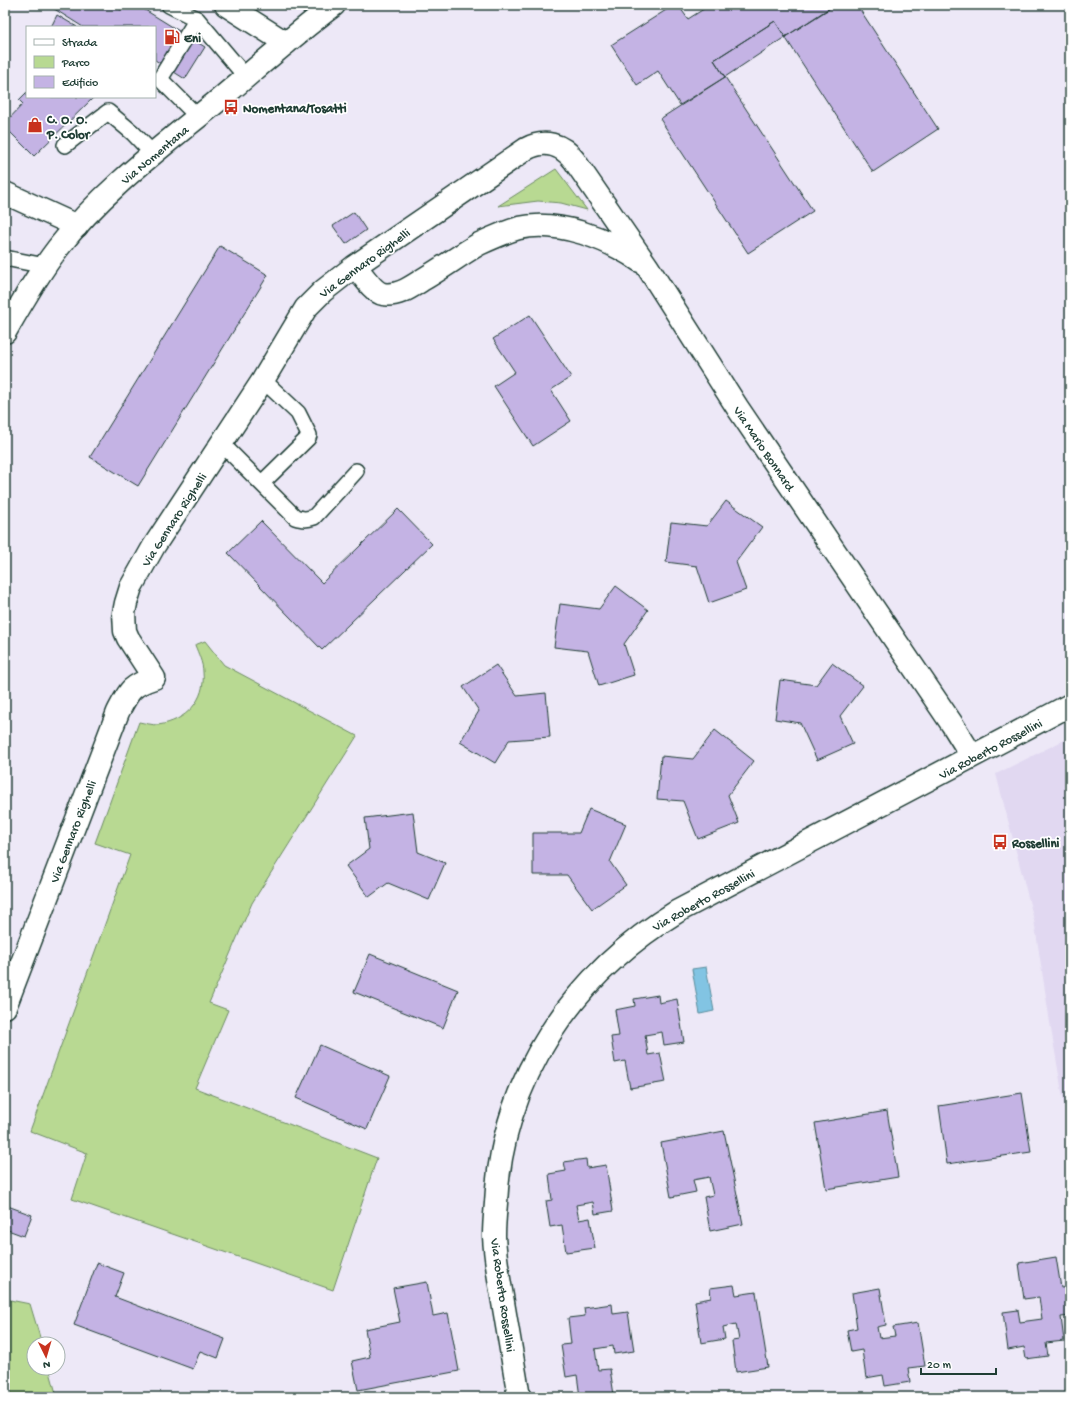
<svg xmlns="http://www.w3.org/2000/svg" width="1075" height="1402" viewBox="0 0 1075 1402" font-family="'Gochi Hand',sans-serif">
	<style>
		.built { fill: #e1d8f1 }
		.green { fill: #b8d992; stroke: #6c8b63 }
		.water { fill: #82c4e3; stroke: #5a8e9d }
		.building { fill: #c4b3e4; stroke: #1f3d34 }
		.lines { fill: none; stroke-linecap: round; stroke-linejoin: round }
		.service-casing { stroke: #1f3d34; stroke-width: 18 }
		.minor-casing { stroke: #1f3d34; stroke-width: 25 }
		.secondary-casing { stroke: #1f3d34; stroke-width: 25 }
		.service { stroke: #fff; stroke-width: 15 }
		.minor { stroke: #fff; stroke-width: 22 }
		.secondary { stroke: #fff; stroke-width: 22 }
		.labels { text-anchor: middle; stroke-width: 3.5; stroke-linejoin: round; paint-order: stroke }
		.poi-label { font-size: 13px; font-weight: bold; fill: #1f3d34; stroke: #fff; text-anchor: start }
		.street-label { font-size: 13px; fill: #1f3d34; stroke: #fff }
	</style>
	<rect width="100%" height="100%" fill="#ede8f7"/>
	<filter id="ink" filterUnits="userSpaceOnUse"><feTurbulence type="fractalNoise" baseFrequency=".025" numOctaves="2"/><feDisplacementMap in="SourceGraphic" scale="8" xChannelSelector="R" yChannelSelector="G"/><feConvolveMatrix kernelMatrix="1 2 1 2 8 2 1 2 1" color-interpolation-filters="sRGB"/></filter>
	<g filter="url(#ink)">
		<path class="built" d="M1070,737v401l-19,-109 -17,-109 -38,-146z"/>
		<path class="green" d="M556,169l31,41 -26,-7 -23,-2 -40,5z
			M205,641l19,24 133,71 -105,167 -43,100 19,7 -33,78 182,70 -44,132 -261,-91 15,-46 -57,-22 100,-276 -35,-12 44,-121c6,1 13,3 19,3 28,-4 48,-25 45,-53 0,-9 -5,-19 -8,-27z
			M5,1299l25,5 12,40h-8v24h15l8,29h-52z"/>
		<path class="water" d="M706,967l8,44 -14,3 -8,-45z"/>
		<path class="building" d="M48,5h64l9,5 3,-5h13l68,42 -20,32 -30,-19v-33h-72z
			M674,5h4l10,14 22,-14h116l3,4 -44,28 -10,-16 -61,39 11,17 -45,28 -22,-34 -21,14 -26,-40z
			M834,5h23l81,124 -65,43 -88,-135z
			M57,15l20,12h-26z
			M775,21l10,16 -60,40 -11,-17z
			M725,77l88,134 -65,42 -88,-134z
			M27,92v5h67l-60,59 -29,-29v-4l18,-19 -4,-4z
			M354,212l12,18 -20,14 -13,-18z
			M220,246l48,29 -130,211 -48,-29z
			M530,315l41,62 -20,13 20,31 -38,25 -39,-60 21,-14 -22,-33z
			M726,501l36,26 -26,35 10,28 -37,13 -12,-37 -31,-4 5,-40 36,4z
			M398,509l34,35 -110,106 -94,-97 33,-32 61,62z
			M616,586l32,24 -24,34 10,31 -35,11 -11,-35 -34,-4 6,-43 39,5z
			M832,663l31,23 -23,30 13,28 -36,16 -17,-37 -25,-4 5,-39 36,5z
			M496,665l21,31 29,-3 4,44 -41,3 -14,23 -35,-21 19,-31 -16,-24z
			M715,730l39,31 -26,34 11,28 -41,16 -15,-38 -26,-2 4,-43 32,3z
			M589,809l37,15 -16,38 16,23 -34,24 -25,-34h-34v-42h46z
			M413,812l5,40 27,11 -16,37 -41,-17 -19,14 -23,-31 23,-17 -4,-31z
			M370,954l88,36 -15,38 -89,-36z
			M658,995l1,8 18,-4 7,43 -20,3 -2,-13 -17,3 3,20 12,-2 6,29 -36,6 -5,-27 -10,2 -4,-26 8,-1 -4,-26 20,-4 -1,-7z
			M320,1045l70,31 -23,53 -71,-31z
			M1022,1093l9,59 -84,12 -8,-58z
			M887,1111l11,66 -72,12 -11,-66z
			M724,1131l19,93 -33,7 -6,-34 9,-2 -4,-18 -16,3 3,12 -25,5 -10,-54z
			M586,1159l1,9 19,-3 7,46 -18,3 -2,-12 -17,3 3,15 11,-2 5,30 -29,4 -4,-27 -12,2 -4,-26 6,-1 -3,-26 17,-3 -2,-9z
			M5,1205l27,10 -8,21 -19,-7z
			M1056,1257l5,31 7,-1 2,14v15l-9,1 3,24 -18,2 2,13 -22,3 -2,-12 -16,3 -5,-38 15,-2 2,12 22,-3 -3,-22 -15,2 -5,-36z
			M97,1263l27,10 -9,24 110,42 -7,19 -18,-7 -7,18 -119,-44z
			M427,1282l6,34 15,-3 11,58 -101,19 -6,-29 18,-4 -5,-28 35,-7 -7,-34z
			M734,1285l2,10 20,-3 12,75 -32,5 -4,-31 7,-1 -3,-16 -13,3 2,12 -24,4 -6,-42 16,-3 -1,-10z
			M880,1288l6,37 -9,2 2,11 16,-2 -2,-9 25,-4 7,43 -17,2 2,14 -25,4 -2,-11 -17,3 -4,-28 -11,2 -4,-22 10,-2 -5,-35z
			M612,1304l1,10 15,-2 6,39 -20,3 -1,-8 -18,3 3,21 12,-1 4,26 -13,2h-21l-3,-22 -11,2 -5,-32 10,-1 -3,-26 17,-2 -1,-8z"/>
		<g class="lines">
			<defs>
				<path id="service" d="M169,5l28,14 49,58
					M197,19l-37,60 38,38
					M65,145l43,-33 25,21 20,21
					M5,258l40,8
					M222,444l73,73c7,2 11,3 19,0l42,-46
					M262,483l46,-45 1,-3 -11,-22 -35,-33"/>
				<path id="minor" d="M226,5l60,38
					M5,193l72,33
					M355,266c7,8 18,26 28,28 14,3 28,-7 39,-14 19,-11 38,-25 57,-36 13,-6 26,-12 40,-16 39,-9 90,11 121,33
					M5,1007l113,-295c11,-21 12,-26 36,-34l-26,-40 -3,-7 -1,-18 2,-10 5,-16 23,-41 109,-166 43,-72 17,-17 32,-25 171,-117c18,-10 36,-5 48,11l73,106 90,141 215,317 20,32
					M519,1397c-5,-30 -10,-60 -15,-89 -4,-24 -9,-48 -10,-72 0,-11 1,-22 2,-33 6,-125 77,-228 182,-292l392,-206"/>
				<path id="secondary" d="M5,332c16,-28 33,-58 53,-84 45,-58 105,-102 162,-149 38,-32 75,-65 114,-94"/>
			</defs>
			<use href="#service" class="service-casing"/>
			<use href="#minor" class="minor-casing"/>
			<use href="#secondary" class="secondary-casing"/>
			<use href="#service" class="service"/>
			<use href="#minor" class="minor"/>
			<use href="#secondary" class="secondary"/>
		</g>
	</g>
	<defs>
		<symbol id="fuel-bare" viewBox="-9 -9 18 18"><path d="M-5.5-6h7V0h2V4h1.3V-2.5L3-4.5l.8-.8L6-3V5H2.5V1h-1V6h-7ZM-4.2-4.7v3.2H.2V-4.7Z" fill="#c8321e" stroke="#fff" stroke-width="2.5" paint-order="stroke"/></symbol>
		<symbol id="bus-bare" viewBox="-9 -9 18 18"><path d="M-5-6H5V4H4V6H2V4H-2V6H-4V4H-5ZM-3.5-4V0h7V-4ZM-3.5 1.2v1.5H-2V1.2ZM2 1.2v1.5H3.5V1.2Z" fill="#c8321e" stroke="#fff" stroke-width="2.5" paint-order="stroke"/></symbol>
		<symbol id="shop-bare" viewBox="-9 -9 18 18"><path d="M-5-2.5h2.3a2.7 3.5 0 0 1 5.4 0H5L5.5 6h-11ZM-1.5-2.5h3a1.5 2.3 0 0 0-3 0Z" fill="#c8321e" stroke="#fff" stroke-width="2.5" paint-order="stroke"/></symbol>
	</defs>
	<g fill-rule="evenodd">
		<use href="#fuel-bare" x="161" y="26" width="22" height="22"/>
		<use href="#bus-bare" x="220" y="96" width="22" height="22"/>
		<use href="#shop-bare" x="24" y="114" width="22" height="22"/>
		<use href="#bus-bare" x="989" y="831" width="22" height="22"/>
	</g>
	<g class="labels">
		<g class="poi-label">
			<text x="184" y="42">Eni</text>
			<text x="243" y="112">Nomentana/Tosatti</text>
			<text x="47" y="123">C. O. O.<tspan x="47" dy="15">P. Color</tspan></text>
			<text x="1012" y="847">Rossellini</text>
		</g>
		<g class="street-label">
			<text transform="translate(154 154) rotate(-40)" y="5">Via Nomentana</text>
			<text transform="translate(364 262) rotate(-36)" y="5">Via Gennaro Righelli</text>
			<text transform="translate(765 448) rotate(56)" y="5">Via Mario Bonnard</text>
			<text transform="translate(173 519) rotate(-57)" y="5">Via Gennaro Righelli</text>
			<text transform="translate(990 748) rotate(-28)" y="5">Via Roberto Rossellini</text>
			<text transform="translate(72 831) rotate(-69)" y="5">Via Gennaro Righelli</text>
			<text transform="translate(703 899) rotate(-29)" y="5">Via Roberto Rossellini</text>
			<text transform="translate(504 1295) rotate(82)" y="5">Via Roberto Rossellini</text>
		</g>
	</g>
	<rect width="1075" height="1402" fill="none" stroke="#fff" stroke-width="20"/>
	<rect x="10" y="10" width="1055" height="1382" fill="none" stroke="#1f3d34" stroke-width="1.5" filter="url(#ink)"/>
	<rect x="26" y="26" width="130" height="72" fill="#ffffff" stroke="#a5b1ae"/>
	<rect x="34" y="39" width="20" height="6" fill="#ffffff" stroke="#a5b1ae"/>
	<text x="62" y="46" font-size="12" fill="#1f3d34">Strada</text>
	<rect x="34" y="56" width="20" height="12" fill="#b8d992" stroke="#a5b1ae"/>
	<text x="62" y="66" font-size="12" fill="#1f3d34">Parco</text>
	<rect x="34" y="76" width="20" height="12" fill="#c4b3e4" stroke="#a5b1ae"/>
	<text x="62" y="86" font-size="12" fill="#1f3d34">Edificio</text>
	<g transform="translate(46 1356) rotate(175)"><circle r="19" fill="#ffffff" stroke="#a5b1ae"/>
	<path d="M0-3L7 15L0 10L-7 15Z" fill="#c8321e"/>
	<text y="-6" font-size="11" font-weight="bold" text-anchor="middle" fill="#1f3d34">N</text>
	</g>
	<path d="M921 1368v6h75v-6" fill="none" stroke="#1f3d34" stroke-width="2"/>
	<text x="927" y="1368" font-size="12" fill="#1f3d34" stroke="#ffffff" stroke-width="3" paint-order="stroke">20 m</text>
</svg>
